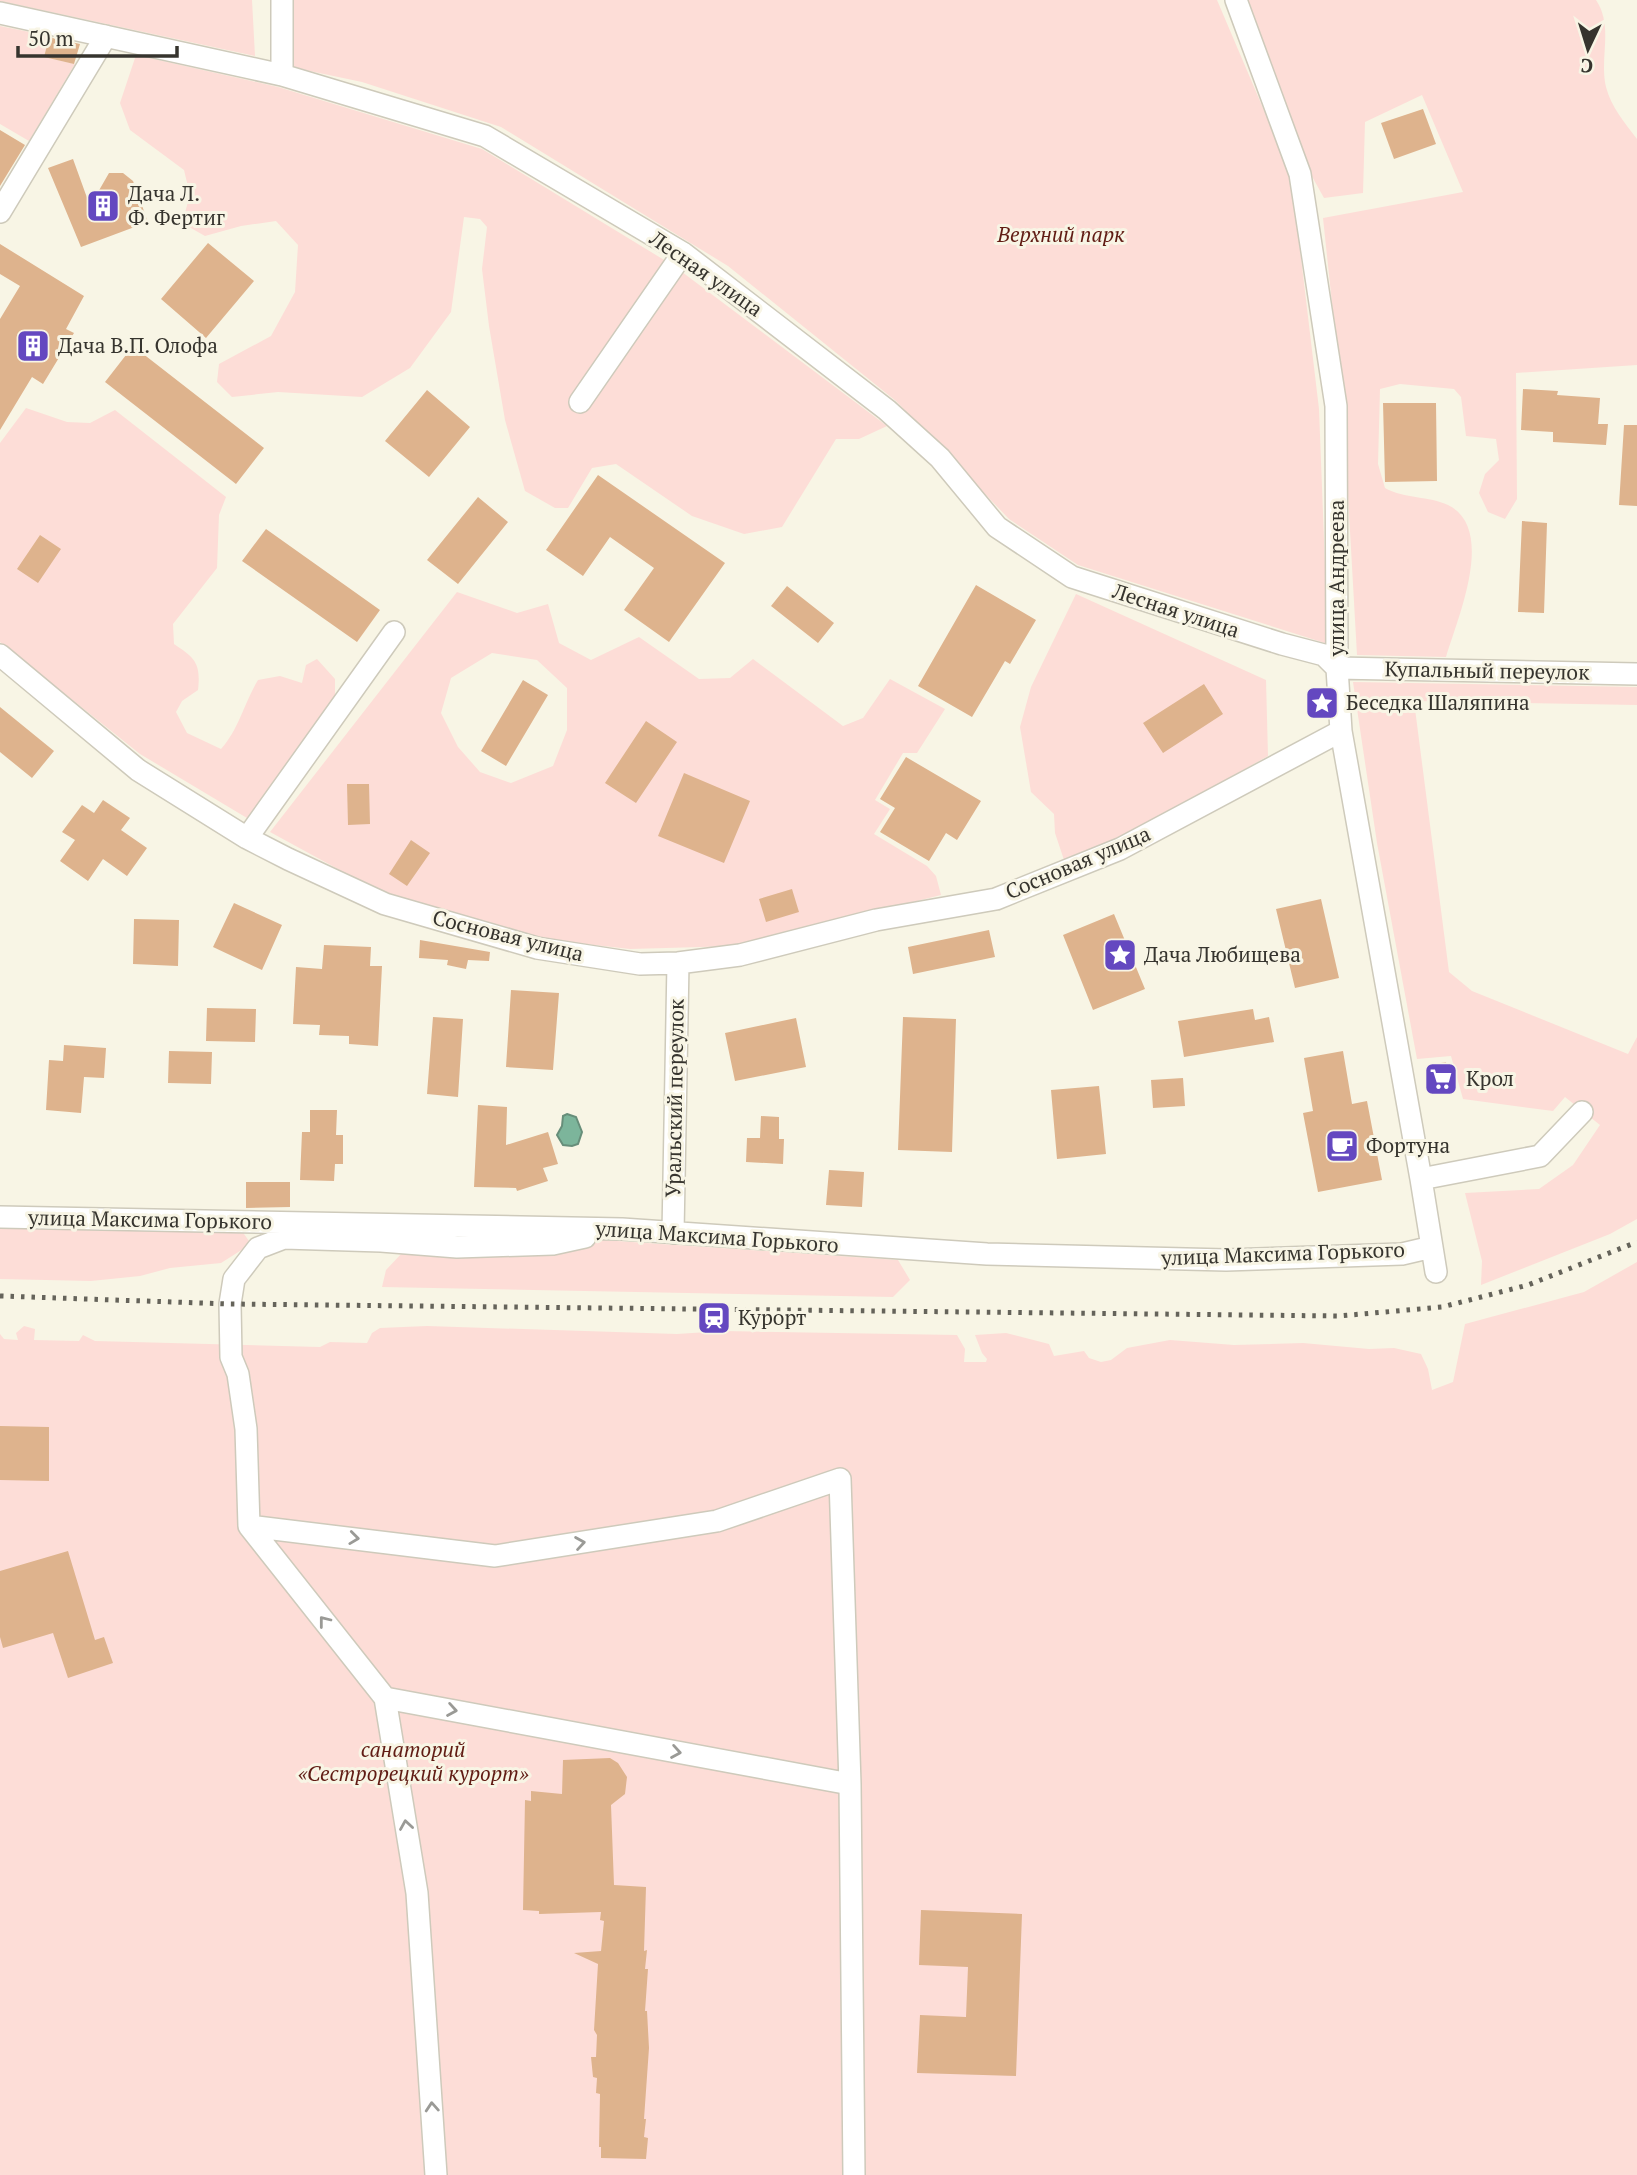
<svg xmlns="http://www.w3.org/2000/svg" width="1637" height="2175" viewBox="0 0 1637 2175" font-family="'PT Serif',serif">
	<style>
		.green { fill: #fdddd7; fill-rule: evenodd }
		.water { fill: #7cb59b; stroke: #678e7a; stroke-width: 2 }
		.building { fill: #deb38d }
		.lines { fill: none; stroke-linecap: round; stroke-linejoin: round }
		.minor-casing { stroke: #cecabb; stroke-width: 24 }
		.minor { stroke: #fff; stroke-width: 21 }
		.rail { stroke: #65635a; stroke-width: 5; stroke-dasharray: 3.5 7; stroke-linecap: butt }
		.oneway { stroke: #9a9a96 }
		.labels { text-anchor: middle; stroke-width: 6; stroke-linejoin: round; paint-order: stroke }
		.poi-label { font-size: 21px; fill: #36342e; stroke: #f8f5e5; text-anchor: start }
		.park-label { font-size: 21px; font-style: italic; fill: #601b13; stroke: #f8f5e5 }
		.street-label { font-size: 21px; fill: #36342e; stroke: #f8f5e5 }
	</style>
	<rect width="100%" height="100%" fill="#f8f5e5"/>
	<path class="green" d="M0,0h252l3,56 -255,-55z
		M293,0h924l74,174 28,235 9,235 -250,-79 -69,-46 -113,-118 -168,-135 -227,-139 -139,-45 -76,-16z
		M1245,0h351c18,27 3,58 10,87 5,20 19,36 31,52v226l-121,8 1,126 -12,20 -17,-7 -9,-19 6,-19 14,-14 -3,-21 -30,-3 -5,-39 -7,-8 -54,-5 -20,5 -2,75 7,24c20,11 44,8 63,17 49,24 9,114 -2,152l-89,-2 -14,-248 -20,-189 140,-26 -41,-97 -57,27 -2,71 -39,5 -15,-27z
		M0,26l49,10 -5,21 31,7 -46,77 -29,-17z
		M136,55l142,32 204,62 192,117 213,160 -28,13h-23l-54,88 -38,7 -52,-18 -76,-52 -24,4 -24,40h-13l-30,-17 -20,-71 -16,-94 -7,-57 5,-42 -7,-8 -16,-2 -13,95 -41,56 -48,29 -84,-5 -46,5 -15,-15 2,-18 52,-28 24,-44 3,-47 -22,-24 -35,5 -36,10 -23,-13 8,-28 -6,-25 -54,-40 -10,-27z
		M26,408l41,14 23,1 25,-13 111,87 -7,18 -2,53 -44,56 1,20c21,14 27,19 24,46l-16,11 -6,11 11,21 34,16c18,-20 23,-46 37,-69l22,-4 22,7 4,-18 11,-6 18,20v21l-88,118 -107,-64 -140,-112v-199z
		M457,592l60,21 31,-9 11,39 32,17 48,-23 60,42 31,-1 23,-19 90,67 20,-8 27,-39 55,30 -28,44h-14l-28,47 15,9 -16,25 53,32 9,10 5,19 -204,51 -107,3 -89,-10 -159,-46 -112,-61zM492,653l45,7 30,28v42l-14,36 -42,17 -31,-11 -22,-25 -17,-34 10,-35z
		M1076,594l190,86 2,76 -148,83 -56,21 -9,-27 -1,-19 -23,-22 -11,-65 11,-40z
		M1353,682l284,5v18l-223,-4 35,271 23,19 156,63 9,-17v182l-27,15 -129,51 1,-24 -17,-68 74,-4 34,-24 27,-40 -35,-28 -12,14 -90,-12 -12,-43 -34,3 -40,-216z
		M0,1225l242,6 9,13 -30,19 -51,5 -30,8 -49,5 -91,-2z
		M602,1240l296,20 12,20 -17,17 -511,-10 4,-17 17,-18 146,2z
		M1637,1262v913h-1637v-841l4,5 14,1 -2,-7 8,-7 11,3 -1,11 45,1 4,-6 12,6 225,6 10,-5 37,1 5,-10 8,-5 47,-2 250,8 46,-3 234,4 8,14 -1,13h22l1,-3 -5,-6 -7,-18 31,-2 43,11 5,12 30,-5 5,7 12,4 10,-2 16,-12 43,-8 64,5 69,-2 66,6 25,-1 27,6 7,15 4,21 21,-8 12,-58 119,-32z"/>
	<path class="water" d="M567,1114l9,3 6,15 -4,12 -6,2 -9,-1 -6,-10 5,-9 1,-10z"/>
	<path class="building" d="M49,37l31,7 -6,20 -30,-7z
		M1423,109l13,35 -42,15 -13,-36z
		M0,130l25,15 -25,41z
		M73,159l17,47 19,-33h14l10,8 15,41 -67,25 -33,-79z
		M208,243l46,38 -48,57 -45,-39z
		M0,244l84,52 -18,33 8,4 -31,51 -11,-7 -32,53v-111l20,-33 -20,-12z
		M133,346l131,102 -28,36 -131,-102z
		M1523,389l35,2 -1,4 43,3 -2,26h10l-2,21 -53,-3v-10l-32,-2z
		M427,390l43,37 -41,50 -44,-36z
		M1383,403h53l1,78 -52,1z
		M1624,425h13v81l-18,-1z
		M598,475l127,88 -56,79 -45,-32 30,-42 -44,-31 -27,39 -37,-26z
		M478,497l30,25 -50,62 -31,-24z
		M1522,521l25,2 -3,90 -26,-1z
		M266,529l114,81 -23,32 -115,-81z
		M40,535l21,14 -23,34 -21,-14z
		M976,585l60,35 -26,44 -5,-3 -33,56 -54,-31z
		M787,586l47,37 -16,20 -47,-37z
		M523,680l25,15 -42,71 -25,-15z
		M1204,684l19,30 -60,39 -20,-30z
		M0,707l54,44 -22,27 -32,-26z
		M646,721l31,21 -41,61 -31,-20z
		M906,757l75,44 -24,39 -11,-7 -17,28 -49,-29 15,-24 -15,-9z
		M684,773l66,28 -26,62 -66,-27z
		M347,784h22l1,40 -22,1z
		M103,800l27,18 -9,12 26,18 -20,28 -24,-17 -15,22 -28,-20 15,-21 -13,-8 20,-27 12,8z
		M411,840l19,13 -23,33 -18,-12z
		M792,889l7,23 -33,10 -7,-23z
		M1321,899l18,79 -44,10 -19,-79z
		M234,903l48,22 -20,45 -49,-23z
		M1114,914l31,75 -52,21 -30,-75z
		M134,919l45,1 -1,46 -45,-2z
		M989,930l6,27 -82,17 -5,-27z
		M420,940l70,12 -1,9 -21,-1 -2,9 -19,-4 1,-5 -29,-2z
		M324,945l47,2 -1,19h12l-4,80 -29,-2v-8l-30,-1 1,-10 -27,-1 3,-57 26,2z
		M511,990l48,3 -6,77 -47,-3z
		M207,1008l49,1 -1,33 -49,-1z
		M1253,1009l2,11 14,-3 5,25 -90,15 -6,-36z
		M433,1017l30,2 -5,78 -31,-3z
		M903,1017l53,2 -4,133 -54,-2z
		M796,1018l10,49 -71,14 -10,-48z
		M64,1045l42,3 -2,30 -20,-1 -3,36 -35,-3 3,-50 14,1z
		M169,1051l43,1 -1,32 -43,-1z
		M1343,1051l9,53 15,-3 15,79 -64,12 -15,-79 10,-2 -9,-53z
		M1446,1062l6,30 -16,3 -6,-30z
		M1183,1078l2,28 -32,2 -2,-28z
		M1099,1086l7,68 -49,5 -6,-69z
		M478,1105l29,2 -1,38 42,-13 10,32 -15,4 5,13 -31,10 -1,-3 -42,-1z
		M310,1110h27l-1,25h7v29h-8l-1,17 -34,-1 2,-48h8z
		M761,1116l18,1v22h5l-1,25 -37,-2 1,-24h13z
		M829,1170l35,2 -2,35 -36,-2z
		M246,1182h44v25l-44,1z
		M0,1426l49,1v54l-49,-1z
		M68,1551l27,89 9,-3 9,26 -45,15 -15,-45 -50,15 -3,-11v-66z
		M610,1758l8,5 9,14 -2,17 -14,11 3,80 32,2 -2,64 3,-1 -2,19h3l-3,42h2l2,37 -5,71h2l-2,18 4,1 -2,21 -45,-1v-11h-2l1,-53 -4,-1 1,-15 -4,-1 -2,-20h5l1,-22 -3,-5 4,-66 -24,-11 27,-2 3,-30 -4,-1 1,-8 -62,2v-3l-16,-1 2,-110 6,1v-10l31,3 1,-34z
		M921,1910l101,4 -6,162 -99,-3 3,-58 46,2 2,-50 -49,-2z"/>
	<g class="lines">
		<defs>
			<path id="minor" d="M282,0v75
				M1236,0l64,174 36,232 1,262 4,63 80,448 15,93
				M0,13l282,62 203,61 198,117 204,157 53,48 57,69 75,50 210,67 42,11 13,13 300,6
				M0,212l106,-176
				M580,402l103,-149
				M0,655l138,115 109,68 41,21 97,45 152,44 103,16 38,-1 62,-8 136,-35 120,-21 124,-50 221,-118
				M247,838l147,-206
				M1421,1179l119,-23 42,-44
				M0,1217l622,12 365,25 239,6 176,-6 30,-7
				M673,1233l5,-270
				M249,1526l-3,-97 -8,-55 -7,-17 -1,-53 4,-25 24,-31 26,-10 97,3 76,6 96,-3 32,-7
				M385,1698l465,86
				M436,2175l-19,-282 -32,-195 -136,-172 246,30 222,-35 123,-42 10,305 4,391"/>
		</defs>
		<use href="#minor" class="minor-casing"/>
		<use href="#minor" class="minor"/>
		<path class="rail" d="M0,1296l230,8 1109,12 103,-9 86,-22 109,-43"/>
	</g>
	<defs><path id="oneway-chevron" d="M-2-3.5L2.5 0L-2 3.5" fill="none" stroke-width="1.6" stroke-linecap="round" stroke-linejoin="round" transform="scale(1.75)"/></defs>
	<g class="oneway">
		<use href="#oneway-chevron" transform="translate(354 1538) rotate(7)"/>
		<use href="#oneway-chevron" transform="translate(580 1543) rotate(-9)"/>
		<use href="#oneway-chevron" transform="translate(324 1621) rotate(-128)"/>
		<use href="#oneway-chevron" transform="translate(452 1710) rotate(10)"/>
		<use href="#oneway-chevron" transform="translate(676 1752) rotate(10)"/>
		<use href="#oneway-chevron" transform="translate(406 1825) rotate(-99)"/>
		<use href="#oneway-chevron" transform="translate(432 2107) rotate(-94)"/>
	</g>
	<defs>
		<symbol id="building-square" viewBox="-11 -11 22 22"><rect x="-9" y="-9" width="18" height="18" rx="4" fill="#6448c0" stroke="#f8f5e5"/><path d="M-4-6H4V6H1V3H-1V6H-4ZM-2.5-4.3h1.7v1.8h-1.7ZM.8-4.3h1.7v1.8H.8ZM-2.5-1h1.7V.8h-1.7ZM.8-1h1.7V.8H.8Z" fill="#fff"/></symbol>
		<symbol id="sight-square" viewBox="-11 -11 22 22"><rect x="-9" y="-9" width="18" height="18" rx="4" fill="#6448c0" stroke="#f8f5e5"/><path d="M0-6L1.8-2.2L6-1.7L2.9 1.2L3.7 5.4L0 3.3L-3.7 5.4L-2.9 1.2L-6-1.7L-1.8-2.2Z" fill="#fff"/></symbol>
		<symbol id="supermarket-square" viewBox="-11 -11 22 22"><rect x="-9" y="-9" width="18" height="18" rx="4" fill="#6448c0" stroke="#f8f5e5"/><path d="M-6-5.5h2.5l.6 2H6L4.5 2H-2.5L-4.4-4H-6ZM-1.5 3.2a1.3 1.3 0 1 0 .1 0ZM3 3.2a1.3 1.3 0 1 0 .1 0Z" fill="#fff"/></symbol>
		<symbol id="cafe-square" viewBox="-11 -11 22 22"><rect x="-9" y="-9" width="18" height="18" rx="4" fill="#6448c0" stroke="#f8f5e5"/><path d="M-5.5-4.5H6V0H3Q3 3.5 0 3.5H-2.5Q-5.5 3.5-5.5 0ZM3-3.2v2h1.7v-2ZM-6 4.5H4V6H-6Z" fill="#fff"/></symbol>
		<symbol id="station-square" viewBox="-11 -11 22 22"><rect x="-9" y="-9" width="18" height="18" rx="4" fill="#6448c0" stroke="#f8f5e5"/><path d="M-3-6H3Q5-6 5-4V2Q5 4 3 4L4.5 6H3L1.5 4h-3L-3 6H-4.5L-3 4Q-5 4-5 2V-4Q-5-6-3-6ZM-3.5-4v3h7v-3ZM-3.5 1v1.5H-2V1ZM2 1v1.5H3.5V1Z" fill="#fff"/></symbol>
	</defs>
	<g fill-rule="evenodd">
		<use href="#building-square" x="84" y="187" width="38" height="38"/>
		<use href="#building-square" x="14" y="327" width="38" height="38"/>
		<use href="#sight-square" x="1303" y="684" width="38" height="38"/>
		<use href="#sight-square" x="1101" y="936" width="38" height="38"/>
		<use href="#supermarket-square" x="1422" y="1060" width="38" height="38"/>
		<use href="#cafe-square" x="1323" y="1127" width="38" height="38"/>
		<use href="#station-square" x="695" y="1299" width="38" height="38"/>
	</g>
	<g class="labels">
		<g class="poi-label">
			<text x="128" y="201">Дача Л.<tspan x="128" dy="24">Ф. Фертиг</tspan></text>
			<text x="58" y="353">Дача В.П. Олофа</text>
			<text x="1346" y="710">Беседка Шаляпина</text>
			<text x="1144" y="962">Дача Любищева</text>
			<text x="1466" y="1086">Крол</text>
			<text x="1366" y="1153">Фортуна</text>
			<text x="738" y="1325">Курорт</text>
		</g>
		<g class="park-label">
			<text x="1061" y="242">Верхний парк</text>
			<text x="413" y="1757">санаторий<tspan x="413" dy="24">«Сестрорецкий курорт»</tspan></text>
		</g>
		<g class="street-label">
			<text transform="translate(706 274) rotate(35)" y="7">Лесная улица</text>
			<text transform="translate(1337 578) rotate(-90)" y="7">улица Андреева</text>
			<text transform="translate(1176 611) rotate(18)" y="7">Лесная улица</text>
			<text transform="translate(1487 671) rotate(1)" y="7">Купальный переулок</text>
			<text transform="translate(1078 863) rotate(-23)" y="7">Сосновая улица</text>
			<text transform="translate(508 936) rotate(14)" y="7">Сосновая улица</text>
			<text transform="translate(675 1098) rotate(-89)" y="7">Уральский переулок</text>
			<text transform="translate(150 1220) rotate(1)" y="7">улица Максима Горького</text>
			<text transform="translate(717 1237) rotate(4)" y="7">улица Максима Горького</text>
			<text transform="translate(1283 1254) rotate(-2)" y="7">улица Максима Горького</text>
		</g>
	</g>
	<g transform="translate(1588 49) rotate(184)" stroke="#f8f5e5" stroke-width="5" paint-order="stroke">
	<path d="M0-5L12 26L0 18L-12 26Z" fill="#36342e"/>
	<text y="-10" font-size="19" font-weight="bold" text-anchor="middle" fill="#36342e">С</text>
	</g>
	<path d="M18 46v10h159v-10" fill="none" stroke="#36342e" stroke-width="3.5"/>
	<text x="28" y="46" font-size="21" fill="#36342e" stroke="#f8f5e5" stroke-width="5" paint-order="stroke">50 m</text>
</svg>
